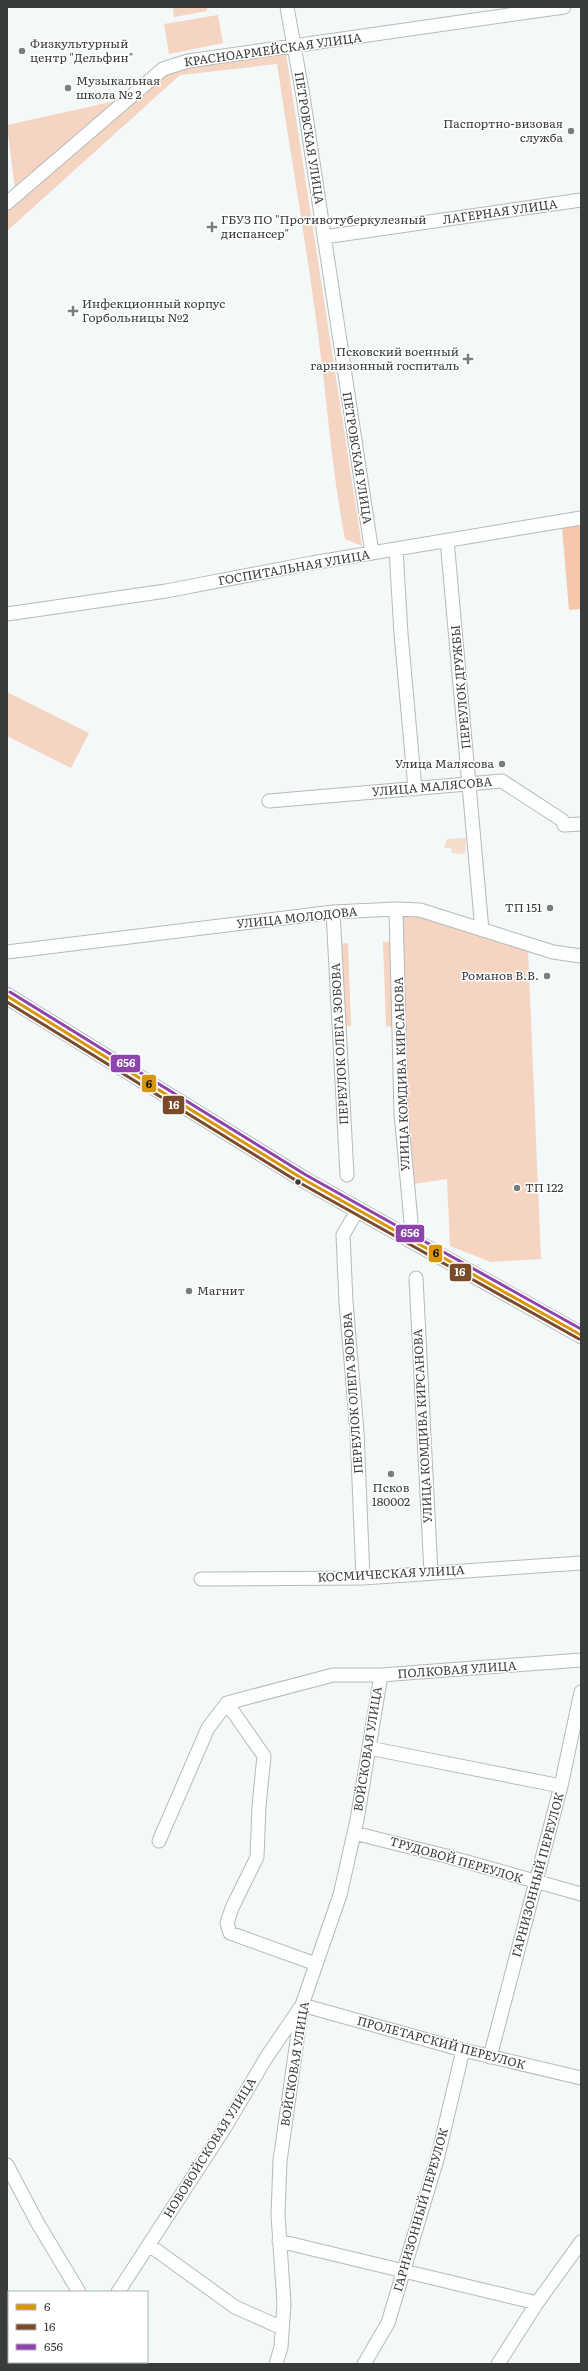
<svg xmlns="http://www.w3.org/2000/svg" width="588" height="2371" viewBox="0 0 588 2371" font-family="Literata,serif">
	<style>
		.green { fill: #f5d4c1 }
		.forest { fill: #f6c7aa }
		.water { fill: #f5ddce }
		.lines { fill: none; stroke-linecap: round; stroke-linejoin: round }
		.minor-casing { stroke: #b6babb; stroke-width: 15 }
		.major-casing { stroke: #b6babb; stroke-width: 18 }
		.minor { stroke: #fdfefe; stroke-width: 13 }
		.major { stroke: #fdfefe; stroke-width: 16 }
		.bus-1-casing { stroke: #fff; stroke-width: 6 }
		.bus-2-casing { stroke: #fff; stroke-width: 6 }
		.bus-3-casing { stroke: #fff; stroke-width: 6 }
		.bus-1 { stroke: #da9609; stroke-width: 3 }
		.bus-2 { stroke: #7a4b2a; stroke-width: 3 }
		.bus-3 { stroke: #8e44ad; stroke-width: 3 }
		.poi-dot { fill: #7a7e7f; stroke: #fff; stroke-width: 1.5 }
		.bus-dot { fill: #393c3d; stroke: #fff; stroke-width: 1.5 }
		.labels { text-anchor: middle; stroke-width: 3; stroke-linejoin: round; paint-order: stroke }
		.poi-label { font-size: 12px; fill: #393c3d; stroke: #fff; text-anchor: start }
		.street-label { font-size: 12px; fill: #393c3d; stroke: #fff }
		.line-badge { stroke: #fff; stroke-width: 1.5 }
		.badge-label { font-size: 11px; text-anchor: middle; font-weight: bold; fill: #fff }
		.pale-badge-label { font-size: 11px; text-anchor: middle; font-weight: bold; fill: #111 }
	</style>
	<rect width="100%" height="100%" fill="#f3f8f9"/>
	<path class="green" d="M173,7h34v4l-33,6z
		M218,15l5,28 -54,11 -5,-30z
		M286,54l76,492 -17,-7c-11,-57 -16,-115 -23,-173 -12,-101 -30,-202 -45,-302l-97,11 -173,156v-26l160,-132 21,-7z
		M115,101l-100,89 -8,-65z
		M7,692l82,41 -18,35 -64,-32z
		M402,916h19l107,33 13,310 -50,3 -41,-16 -3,-67 -33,5 -7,-60z
		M397,941l2,87 -13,-2 -3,-84z
		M348,943l3,83h-12l-5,-82z"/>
	<path class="forest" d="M581,525v84l-12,1 -7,-82z"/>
	<path class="water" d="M466,838l-1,16 -13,-1 -1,-5h-7l3,-9z"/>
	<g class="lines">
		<defs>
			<path id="minor" d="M287,7l16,89 69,457
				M7,203l156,-134 25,-8 376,-54
				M324,237l257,-37
				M447,540l35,390
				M396,549l5,85 14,155
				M7,614l159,-23 146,-28 269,-45
				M269,801l233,-20 60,39 2,5 17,-1
				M396,909l5,204 10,109 -2,18
				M333,912l14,263
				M7,952l326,-40 63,-3 24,1 133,42 28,4
				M357,1211l-14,24 3,67 11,130 6,146
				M416,1278l15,295
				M201,1579l162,-1 218,-15
				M227,1703l37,53 -5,50 -2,51 -25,51 -5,15 3,10 86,31
				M369,1748l192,38
				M354,1833l92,23 135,38
				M159,1841l49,-113 19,-25 106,-28h48l200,-15
				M302,2005l161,45 118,28
				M490,2057l71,-271 20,-94
				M7,2165l30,57 42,70
				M279,2241l258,62
				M149,2245l86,62 47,21
				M118,2292l106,-163 42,-71 34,-50
				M112,2362l1,2
				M71,2364l1,-2
				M276,2364l5,-17 3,-43 -6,-89 2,-54 22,-156 38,-110 17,-75 24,-145
				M364,2364l24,-41 50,-167 25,-106
				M498,2364l39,-61 44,-61"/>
			<path id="major" d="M7,996l296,183 278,156"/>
		</defs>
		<use href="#minor" class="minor-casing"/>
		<use href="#major" class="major-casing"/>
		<use href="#minor" class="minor"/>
		<use href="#major" class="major"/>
		<defs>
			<path id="bus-1" d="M7,996l296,183 278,156"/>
			<path id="bus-2" d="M7,1002l293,181 279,156"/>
			<path id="bus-3" d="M10,992l296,183 275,154"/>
		</defs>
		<use href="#bus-1" class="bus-1-casing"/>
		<use href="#bus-2" class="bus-2-casing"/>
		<use href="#bus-3" class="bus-3-casing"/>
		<use href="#bus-1" class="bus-1"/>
		<use href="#bus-2" class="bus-2"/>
		<use href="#bus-3" class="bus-3"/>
	</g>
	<g class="poi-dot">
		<circle cx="22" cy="51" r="4"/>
		<circle cx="68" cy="88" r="4"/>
		<circle cx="571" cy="131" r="4"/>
		<path d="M210 221h4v4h4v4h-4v4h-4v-4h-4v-4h4z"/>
		<path d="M71 305h4v4h4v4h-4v4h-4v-4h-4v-4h4z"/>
		<path d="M466 353h4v4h4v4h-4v4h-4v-4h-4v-4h4z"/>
		<circle cx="502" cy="764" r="4"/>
		<circle cx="550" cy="908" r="4"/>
		<circle cx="547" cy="976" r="4"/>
		<circle cx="517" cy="1188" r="4"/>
		<circle cx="189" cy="1291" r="4"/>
		<circle cx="391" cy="1474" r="4"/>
	</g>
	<circle class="bus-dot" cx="298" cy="1182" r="3.5"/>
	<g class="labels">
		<g class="poi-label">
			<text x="30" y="48">Физкультурный<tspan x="30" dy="14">центр "Дельфин"</tspan></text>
			<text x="76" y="85">Музыкальная<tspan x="76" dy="14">школа № 2</tspan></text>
			<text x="563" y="128" text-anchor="end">Паспортно-визовая<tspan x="563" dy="14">служба</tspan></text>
			<text x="221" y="224">ГБУЗ ПО "Противотуберкулезный<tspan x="221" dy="14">диспансер"</tspan></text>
			<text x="82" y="308">Инфекционный корпус<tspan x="82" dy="14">Горбольницы №2</tspan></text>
			<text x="459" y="356" text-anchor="end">Псковский военный<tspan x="459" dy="14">гарнизонный госпиталь</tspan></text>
			<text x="494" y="768" text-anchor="end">Улица Малясова</text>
			<text x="542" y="912" text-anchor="end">ТП 151</text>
			<text x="539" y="980" text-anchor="end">Романов В.В.</text>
			<text x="525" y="1192">ТП 122</text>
			<text x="197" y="1295">Магнит</text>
			<text x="391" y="1492" text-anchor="middle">Псков<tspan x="391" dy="14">180002</tspan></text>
		</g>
		<g class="street-label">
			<text transform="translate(273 50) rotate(-8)" y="4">КРАСНОАРМЕЙСКАЯ УЛИЦА</text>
			<text transform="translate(309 138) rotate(81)" y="4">ПЕТРОВСКАЯ УЛИЦА</text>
			<text transform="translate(500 212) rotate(-8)" y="4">ЛАГЕРНАЯ УЛИЦА</text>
			<text transform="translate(357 458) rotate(81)" y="4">ПЕТРОВСКАЯ УЛИЦА</text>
			<text transform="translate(294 568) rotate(-10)" y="4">ГОСПИТАЛЬНАЯ УЛИЦА</text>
			<text transform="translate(461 687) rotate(-95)" y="4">ПЕРЕУЛОК ДРУЖБЫ</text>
			<text transform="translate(432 787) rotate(-5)" y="4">УЛИЦА МАЛЯСОВА</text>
			<text transform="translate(297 918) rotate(-6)" y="4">УЛИЦА МОЛОДОВА</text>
			<text transform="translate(340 1044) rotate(-93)" y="4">ПЕРЕУЛОК ОЛЕГА ЗОБОВА</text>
			<text transform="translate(402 1074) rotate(-92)" y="4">УЛИЦА КОМДИВА КИРСАНОВА</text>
			<text transform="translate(353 1393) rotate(-94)" y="4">ПЕРЕУЛОК ОЛЕГА ЗОБОВА</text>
			<text transform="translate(423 1426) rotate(-93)" y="4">УЛИЦА КОМДИВА КИРСАНОВА</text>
			<text transform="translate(391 1574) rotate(-3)" y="4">КОСМИЧЕСКАЯ УЛИЦА</text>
			<text transform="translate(457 1670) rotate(-4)" y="4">ПОЛКОВАЯ УЛИЦА</text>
			<text transform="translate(368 1749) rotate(-81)" y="4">ВОЙСКОВАЯ УЛИЦА</text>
			<text transform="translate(456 1860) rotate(16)" y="4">ТРУДОВОЙ ПЕРЕУЛОК</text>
			<text transform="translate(538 1875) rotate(-75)" y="4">ГАРНИЗОННЫЙ ПЕРЕУЛОК</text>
			<text transform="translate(441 2043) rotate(15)" y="4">ПРОЛЕТАРСКИЙ ПЕРЕУЛОК</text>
			<text transform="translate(295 2064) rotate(-81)" y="4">ВОЙСКОВАЯ УЛИЦА</text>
			<text transform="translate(210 2148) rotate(-58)" y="4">НОВОВОЙСКОВАЯ УЛИЦА</text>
			<text transform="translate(421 2210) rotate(-74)" y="4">ГАРНИЗОННЫЙ ПЕРЕУЛОК</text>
		</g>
	</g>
	<g class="line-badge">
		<rect x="110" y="1054" width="31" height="19" rx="4" fill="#8e44ad"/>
		<rect x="141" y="1074" width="16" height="19" rx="4" fill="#da9609"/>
		<rect x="162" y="1095" width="23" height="20" rx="4" fill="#7a4b2a"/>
		<rect x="395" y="1224" width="30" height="19" rx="4" fill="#8e44ad"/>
		<rect x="428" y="1244" width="15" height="19" rx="4" fill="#da9609"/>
		<rect x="449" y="1263" width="23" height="19" rx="4" fill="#7a4b2a"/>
	</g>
	<g class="badge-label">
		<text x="126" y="1067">656</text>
		<text x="174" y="1109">16</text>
		<text x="410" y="1237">656</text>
		<text x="460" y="1276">16</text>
	</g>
	<g class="pale-badge-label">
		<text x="149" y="1088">6</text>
		<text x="436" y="1257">6</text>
	</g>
	<rect width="588" height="2371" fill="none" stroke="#393c3d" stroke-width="16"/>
	<rect x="8" y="2291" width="140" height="72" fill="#ffffff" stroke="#b0b1b1"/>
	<rect x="16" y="2304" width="20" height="6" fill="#da9609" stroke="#b0b1b1"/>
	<text x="44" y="2311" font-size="12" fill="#393c3d">6</text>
	<rect x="16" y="2324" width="20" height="6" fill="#7a4b2a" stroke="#b0b1b1"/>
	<text x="44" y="2331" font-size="12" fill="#393c3d">16</text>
	<rect x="16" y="2344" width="20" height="6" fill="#8e44ad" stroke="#b0b1b1"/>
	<text x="44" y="2351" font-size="12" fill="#393c3d">656</text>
</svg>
